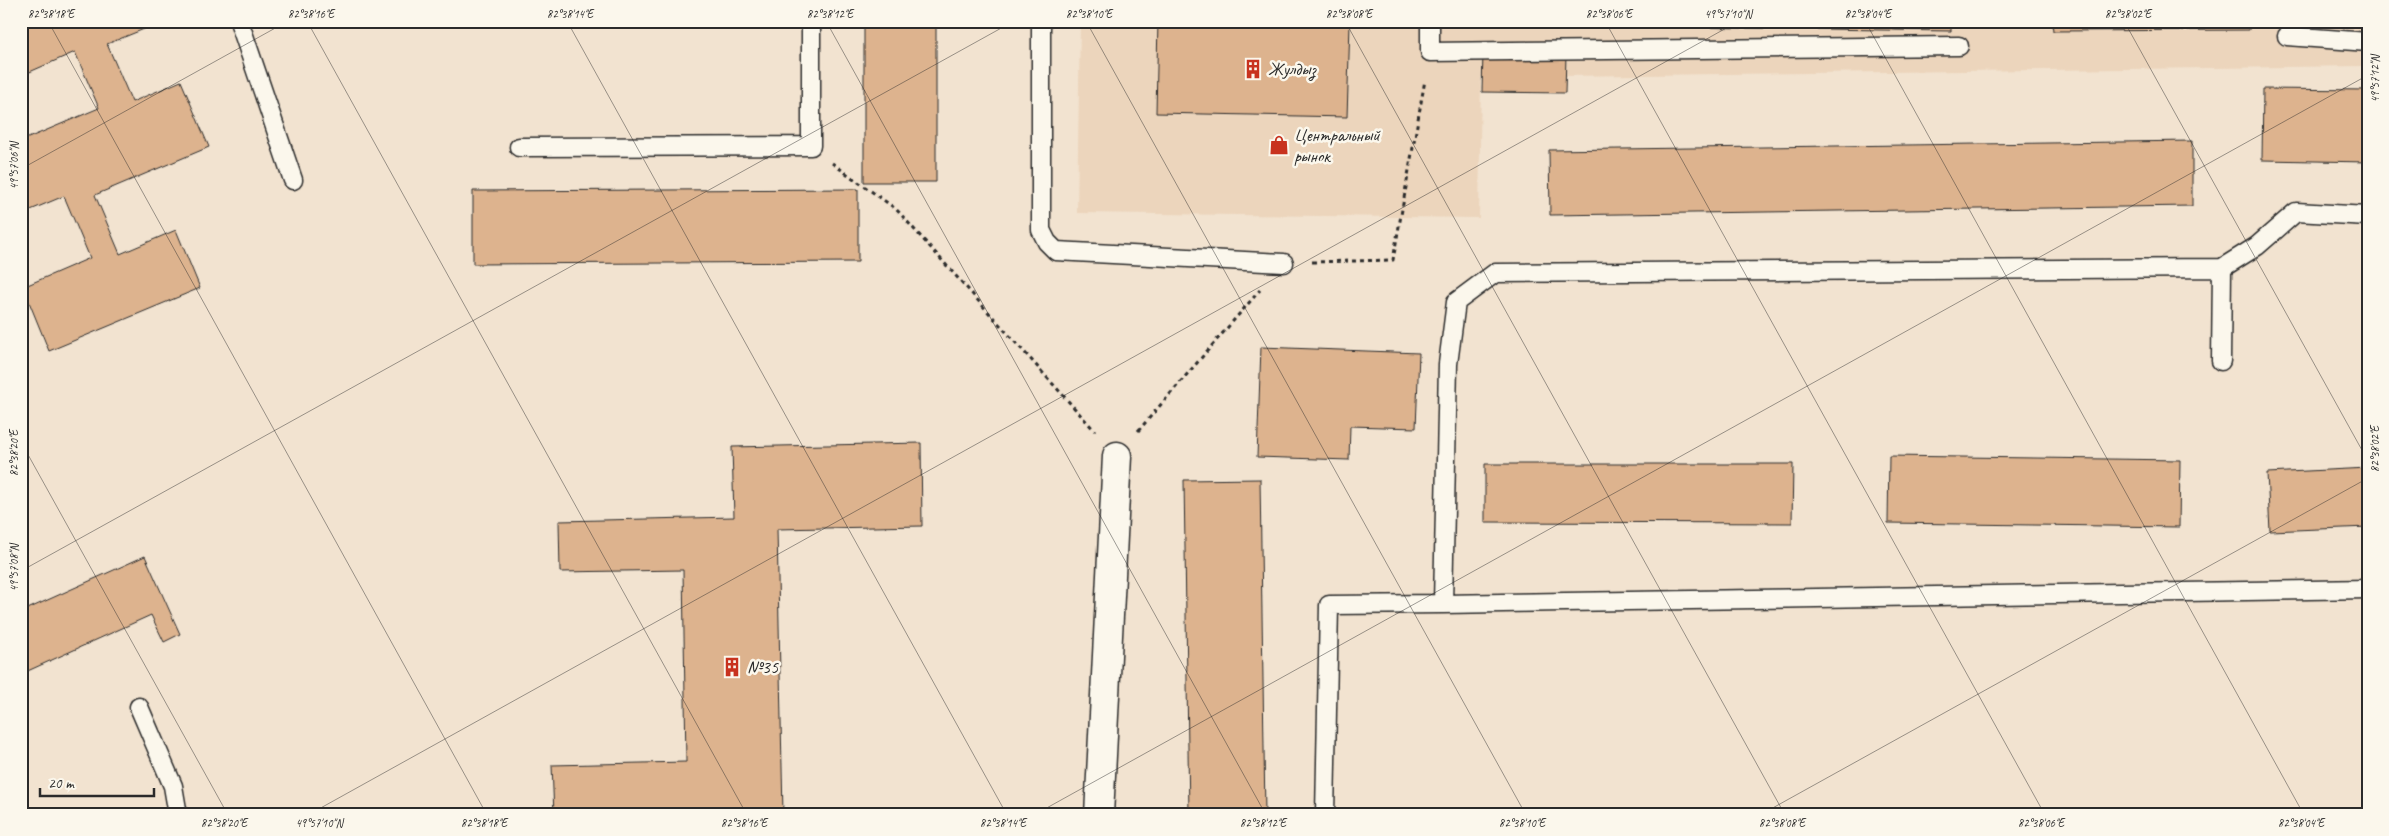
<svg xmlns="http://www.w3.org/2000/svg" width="2389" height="836" viewBox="0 0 2389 836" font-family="Caveat,sans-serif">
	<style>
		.built { fill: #ecd5bc }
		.building { fill: #ddb38e; stroke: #2b2b2b }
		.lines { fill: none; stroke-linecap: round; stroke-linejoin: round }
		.service-casing { stroke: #2b2b2b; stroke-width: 21 }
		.minor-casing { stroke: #2b2b2b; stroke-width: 31 }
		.path { stroke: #2b2b2b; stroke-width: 3; stroke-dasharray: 4 4; stroke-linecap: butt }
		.service { stroke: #fbf7ec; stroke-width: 18 }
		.minor { stroke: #fbf7ec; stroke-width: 28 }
		.ticks { fill: none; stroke: #2b2b2b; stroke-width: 1; stroke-opacity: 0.45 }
		.labels { text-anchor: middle; stroke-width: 5; stroke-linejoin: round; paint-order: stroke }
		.poi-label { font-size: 18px; fill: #2b2b2b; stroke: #fbf7ec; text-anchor: start }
		.neatline { fill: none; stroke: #2b2b2b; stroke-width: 2 }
		.ticks-label { font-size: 12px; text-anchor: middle; fill: #2b2b2b }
	</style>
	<rect width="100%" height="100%" fill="#f2e3d0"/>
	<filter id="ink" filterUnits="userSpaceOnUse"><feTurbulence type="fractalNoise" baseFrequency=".02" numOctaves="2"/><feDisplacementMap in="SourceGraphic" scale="10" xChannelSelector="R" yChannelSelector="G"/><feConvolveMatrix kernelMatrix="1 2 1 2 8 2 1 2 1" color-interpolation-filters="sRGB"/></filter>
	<g filter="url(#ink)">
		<path class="built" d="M1080,21h1288v45l-887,11 -2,141 -402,-5z"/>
		<path class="building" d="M21,21h132l1,4 -47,19 25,58 49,-21 28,66 -114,48 25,59 56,-24 24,58 -151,63 -26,-64 67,-29 -26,-62 -43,18v-73l78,-33 -24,-56 -50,22 -4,-10z
			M864,21h72v161h-72z
			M1158,21l192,3 -3,93 -191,-4z
			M1613,21h338v10l-338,-5z
			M2052,21h197v9l-196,1z
			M1483,53l83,1 -1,39 -83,-1z
			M2263,89l105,1v72l-106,-2z
			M2192,141v65l-642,9 -1,-65z
			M858,189v73l-385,2v-73z
			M1261,347l158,6 -3,75 -66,-2 -1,34 -92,-3z
			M921,443l1,83 -145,3 6,286h-229l-2,-50 134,-3 -3,-192 -123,2 -1,-51 175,-4 -2,-70z
			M1889,456l291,4 -1,67 -291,-4z
			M1485,464h308l-1,59 -307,-1z
			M2368,468v59l-98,4 -3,-58z
			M1260,479l5,336h-76l-5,-335z
			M145,556l35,78 -16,8 -13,-27 -130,59v-62z"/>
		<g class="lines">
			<defs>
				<path id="service" d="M239,21l54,159
					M1041,21v209l6,12 9,9 228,12
					M1430,21v31l529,-6
					M2287,36l81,6
					M519,147l292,-1v-125
					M2368,216l-72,-4 -39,34 -35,22 -727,5 -39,29 -8,62 -5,240 925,-15
					M2221,361l1,-93
					M139,707l34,79 5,29
					M1325,815l4,-210 114,-1"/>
				<path id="minor" d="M1099,815l18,-359"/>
			</defs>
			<use href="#service" class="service-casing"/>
			<use href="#minor" class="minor-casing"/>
			<path class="path" d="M832,163l64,46 199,222
				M1312,262l81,-2 32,-180
				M1138,431l122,-141"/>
			<use href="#service" class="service"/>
			<use href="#minor" class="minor"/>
		</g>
	</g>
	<path class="ticks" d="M48,21l439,794M307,21l440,794M567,21l440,794M826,21l440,794M1086,21l440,794M1345,21l440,794M1605,21l440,794M1865,21l439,794M2124,21l244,440M21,169l267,-148M21,442l207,373M21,571l993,-550M308,815l1431,-794M1034,815l1334,-740M1760,815l608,-337"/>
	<defs>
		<symbol id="building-bare" viewBox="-9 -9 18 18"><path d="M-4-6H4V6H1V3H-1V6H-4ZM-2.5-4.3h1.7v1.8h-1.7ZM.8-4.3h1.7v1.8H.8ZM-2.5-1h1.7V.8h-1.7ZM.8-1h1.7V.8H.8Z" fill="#c8321e" stroke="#fbf7ec" stroke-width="2.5" paint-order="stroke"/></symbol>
		<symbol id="shop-bare" viewBox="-9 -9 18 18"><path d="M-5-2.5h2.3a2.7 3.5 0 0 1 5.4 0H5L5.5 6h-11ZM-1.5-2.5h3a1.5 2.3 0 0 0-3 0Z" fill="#c8321e" stroke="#fbf7ec" stroke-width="2.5" paint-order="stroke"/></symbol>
	</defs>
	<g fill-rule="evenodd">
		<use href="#building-bare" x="1239" y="55" width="28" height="28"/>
		<use href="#shop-bare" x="1265" y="131" width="28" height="28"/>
		<use href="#building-bare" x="718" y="653" width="28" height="28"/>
	</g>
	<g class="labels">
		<g class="poi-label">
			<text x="1268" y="75">Жулдыз</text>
			<text x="1294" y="141">Центральный<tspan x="1294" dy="21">рынок</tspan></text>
			<text x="747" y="673">№35</text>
		</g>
	</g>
	<rect width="2389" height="836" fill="none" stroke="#fbf7ec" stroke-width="55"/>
	<path d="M40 788v8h114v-8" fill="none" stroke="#2b2b2b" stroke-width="2.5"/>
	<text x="48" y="788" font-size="15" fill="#2b2b2b" stroke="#fbf7ec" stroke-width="4" paint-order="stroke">20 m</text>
	<rect x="28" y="28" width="2334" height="780" class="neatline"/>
	<g class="ticks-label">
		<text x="51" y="18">82°38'18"E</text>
		<text x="311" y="18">82°38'16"E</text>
		<text x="570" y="18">82°38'14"E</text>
		<text x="830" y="18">82°38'12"E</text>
		<text x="1089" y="18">82°38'10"E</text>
		<text x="1349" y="18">82°38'08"E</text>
		<text x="1609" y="18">82°38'06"E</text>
		<text x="1728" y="18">49°57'10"N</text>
		<text x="1868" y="18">82°38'04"E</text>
		<text x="2128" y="18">82°38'02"E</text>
		<text transform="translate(2375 79) rotate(-90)" y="4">49°57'12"N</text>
		<text transform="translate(14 166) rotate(-90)" y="4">49°57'06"N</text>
		<text transform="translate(2375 449) rotate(-90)" y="4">82°38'02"E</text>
		<text transform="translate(14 453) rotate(-90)" y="4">82°38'20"E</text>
		<text transform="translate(14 568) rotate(-90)" y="4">49°57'08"N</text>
		<text x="224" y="827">82°38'20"E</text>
		<text x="319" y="827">49°57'10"N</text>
		<text x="484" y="827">82°38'18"E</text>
		<text x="744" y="827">82°38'16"E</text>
		<text x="1003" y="827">82°38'14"E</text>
		<text x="1263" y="827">82°38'12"E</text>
		<text x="1522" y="827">82°38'10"E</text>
		<text x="1782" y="827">82°38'08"E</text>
		<text x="2041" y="827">82°38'06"E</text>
		<text x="2301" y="827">82°38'04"E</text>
	</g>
</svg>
